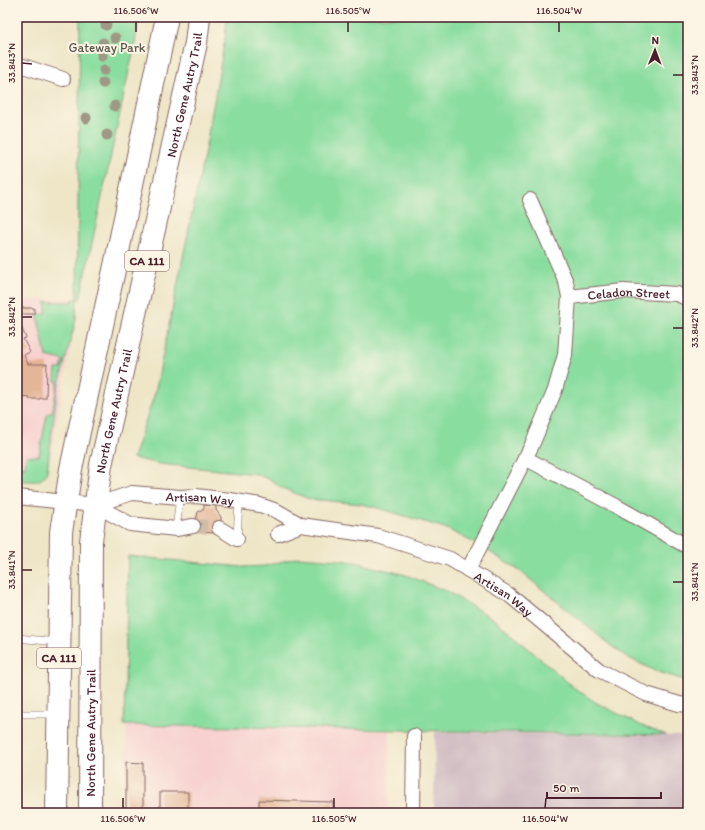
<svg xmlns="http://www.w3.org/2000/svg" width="705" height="830" viewBox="0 0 705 830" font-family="Itim,sans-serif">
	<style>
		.built { fill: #f7d0cf }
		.industrial { fill: #d2bec5 }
		.green { fill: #88dd9f; stroke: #697e65 }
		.building { fill: #e4b596 }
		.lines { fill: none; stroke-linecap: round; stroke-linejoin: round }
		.minor-tunnel { stroke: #cebea9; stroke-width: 14; stroke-dasharray: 14 7; stroke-linecap: butt }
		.service-casing { stroke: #846562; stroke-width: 8 }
		.minor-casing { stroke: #846562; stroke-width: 16 }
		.primary-casing { stroke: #846562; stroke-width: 24 }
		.service { stroke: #fff; stroke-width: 7 }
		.minor { stroke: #fff; stroke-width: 14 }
		.primary { stroke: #fff; stroke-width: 22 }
		.tree { fill: #9f9885 }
		.ticks { fill: none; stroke: #4a1f2b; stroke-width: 1.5 }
		.labels { text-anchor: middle; stroke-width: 4; stroke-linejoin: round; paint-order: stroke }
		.shield { fill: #fcf5e5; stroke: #7f5f63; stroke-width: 1 }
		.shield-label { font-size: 12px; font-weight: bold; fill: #4a1f2b }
		.park-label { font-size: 13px; fill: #5d584e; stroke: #fcf5e5 }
		.street-label { font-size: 13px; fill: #4a1f2b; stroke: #fcf5e5 }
		.neatline { fill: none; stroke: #4a1f2b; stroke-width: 1.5 }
		.ticks-label { font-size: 10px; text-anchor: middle; fill: #4a1f2b }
	</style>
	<rect width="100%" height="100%" fill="#fcf5e5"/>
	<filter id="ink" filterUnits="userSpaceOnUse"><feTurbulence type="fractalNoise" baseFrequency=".025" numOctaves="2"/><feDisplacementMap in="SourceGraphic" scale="8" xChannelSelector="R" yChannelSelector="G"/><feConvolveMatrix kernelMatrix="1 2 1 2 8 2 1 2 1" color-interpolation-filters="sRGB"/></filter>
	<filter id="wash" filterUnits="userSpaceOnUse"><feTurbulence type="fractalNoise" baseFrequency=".012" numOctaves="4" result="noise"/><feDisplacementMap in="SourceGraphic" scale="16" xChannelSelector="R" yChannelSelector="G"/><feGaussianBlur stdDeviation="0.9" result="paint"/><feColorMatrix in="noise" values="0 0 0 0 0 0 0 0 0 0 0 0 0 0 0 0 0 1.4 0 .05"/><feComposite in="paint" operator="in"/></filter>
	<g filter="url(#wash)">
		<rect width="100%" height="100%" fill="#efe6c8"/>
		<path class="built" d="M77,299l-1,20 -29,152 -30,7v-178z
			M127,725l263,6 -2,82h-263z"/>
		<path class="industrial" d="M435,732l253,4v77h-254z"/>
		<path class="green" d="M80,17h59l-4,26 -55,256h-3l-1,20 -19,73 -10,79c-4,14 -18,10 -30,9v-14l8,1 1,-9 1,-2h12l8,-42 5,-2 6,-31h-3l1,-12h5l2,-9 -17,-4 -9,-42h9v-12h27v-3h4z
			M227,17h461v664l-33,-10 -28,-14 -17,-12 -90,-74 -38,-24 -37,-19 -67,-20 -17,-4 -52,-5 -29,-12 -7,-6 -17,-7 -96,-10 -27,-6 22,-65 51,-247 19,-107z
			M128,556l115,11 22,-1 33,-9 42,3 14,2 52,13 40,16 46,27 21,17 60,52 22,15 47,24 24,9 -542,-10z"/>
		<g id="blocks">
			<path class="building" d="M20,308h14v6h-14z
				M17,317l9,21 -3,1 7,13 -6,3 4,9h19l-1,34h-6v1h-11v-2l-10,-1v7h-2z
				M204,505l12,1v4l5,7v5l-5,9 -4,2 -9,-1 -4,-3 -3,-8 2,-9 6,-4z
				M126,762l17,1v50h-17z
				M160,792h28v21h-28z
				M259,800l74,2v11h-74z"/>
		</g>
	</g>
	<g filter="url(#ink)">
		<use href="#blocks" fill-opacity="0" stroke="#846562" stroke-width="1"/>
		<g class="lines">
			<path class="minor-tunnel" d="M193,526l26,2"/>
			<defs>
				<path id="service" d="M176,529l4,-32
					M237,539l2,-38
					M17,638l40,4
					M17,714h40"/>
				<g id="minor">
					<path d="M17,64l46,15"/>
					<path id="s1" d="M569,297l54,-6 54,3 11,5"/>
					<path d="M525,458l91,48 72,41"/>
					<path d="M17,497l78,8 35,19 46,5 17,-3"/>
					<path id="s2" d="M95,505l37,-12 48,4 16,-1 34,4 30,5 17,6 24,14 77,11 72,23 58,35 91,76 47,24 33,10 9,1"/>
					<path d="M219,528l18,11"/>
					<path d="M278,534l23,-9"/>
					<path d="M468,570l64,-125 23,-55 10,-35 4,-58 -3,-15 -36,-82"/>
					<path d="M413,813l1,-77"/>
				</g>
				<g id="primary">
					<path d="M57,813l4,-281 10,-63 45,-208 51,-244"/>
					<path id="s3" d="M90,813l1,-272 10,-76 95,-422 3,-26"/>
				</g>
			</defs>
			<use href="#service" class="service-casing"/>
			<use href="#minor" class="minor-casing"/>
			<use href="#primary" class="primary-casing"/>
			<use href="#service" class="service"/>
			<use href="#minor" class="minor"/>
			<use href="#primary" class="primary"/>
		</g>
		<g class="tree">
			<circle cx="106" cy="25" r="5.5"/>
			<circle cx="115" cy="38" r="5.5"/>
			<circle cx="103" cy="43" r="5.5"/>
			<circle cx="102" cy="56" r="5.5"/>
			<circle cx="104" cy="70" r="5.5"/>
			<circle cx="103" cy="83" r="5.5"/>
			<circle cx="115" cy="106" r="5.5"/>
			<circle cx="86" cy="118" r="5.5"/>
			<circle cx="107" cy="135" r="5.5"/>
		</g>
	</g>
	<path class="ticks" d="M136,32v-10M348,32v-10M559,32v-10M22,63l10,1M673,75h10M22,317h10M673,328h10M22,570h10M673,582h10M123,808v-10M334,808v-10M545,808l1,-10"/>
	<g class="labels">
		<g class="shield">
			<rect x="125" y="251" width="44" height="20" rx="3"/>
			<rect x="37" y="648" width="44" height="20" rx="3"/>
		</g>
		<g class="shield-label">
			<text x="147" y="265">CA 111</text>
			<text x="59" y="662">CA 111</text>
		</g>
		<g class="park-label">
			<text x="107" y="52">Gateway Park</text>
		</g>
		<g class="street-label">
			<text dy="5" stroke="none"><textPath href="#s3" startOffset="728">North Gene Autry Trail</textPath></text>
			<text dy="5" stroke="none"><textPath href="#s1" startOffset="60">Celadon Street</textPath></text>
			<text dy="5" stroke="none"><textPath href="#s3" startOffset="404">North Gene Autry Trail</textPath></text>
			<text dy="5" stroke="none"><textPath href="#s2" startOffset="107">Artisan Way</textPath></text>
			<text dy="5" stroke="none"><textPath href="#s2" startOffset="431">Artisan Way</textPath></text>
			<text dy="5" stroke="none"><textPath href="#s3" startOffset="80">North Gene Autry Trail</textPath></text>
		</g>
	</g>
	<rect width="705" height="830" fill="none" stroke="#fcf5e5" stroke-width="44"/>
	<g transform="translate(655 50) rotate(1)" stroke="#fcf5e5" stroke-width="3" paint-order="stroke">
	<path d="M0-3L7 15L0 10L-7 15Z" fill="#4a1f2b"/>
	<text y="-6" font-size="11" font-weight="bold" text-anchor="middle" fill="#4a1f2b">N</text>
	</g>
	<path d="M547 792v6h114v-6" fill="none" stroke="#4a1f2b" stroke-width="2"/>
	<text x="553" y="792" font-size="12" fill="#4a1f2b" stroke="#fcf5e5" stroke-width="3" paint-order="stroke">50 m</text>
	<rect x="22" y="22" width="661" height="786" class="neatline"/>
	<g class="ticks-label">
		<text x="136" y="14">116.506°W</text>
		<text x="348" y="14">116.505°W</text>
		<text x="559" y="14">116.504°W</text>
		<text transform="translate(11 63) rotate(-90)" y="4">33.843°N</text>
		<text transform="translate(694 75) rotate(-90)" y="4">33.843°N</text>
		<text transform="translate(11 317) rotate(-90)" y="4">33.842°N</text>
		<text transform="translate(694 328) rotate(-90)" y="4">33.842°N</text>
		<text transform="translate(11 570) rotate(-90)" y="4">33.841°N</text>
		<text transform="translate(694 582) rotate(-90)" y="4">33.841°N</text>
		<text x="123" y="822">116.506°W</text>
		<text x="334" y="822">116.505°W</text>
		<text x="545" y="822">116.504°W</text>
	</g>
</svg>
